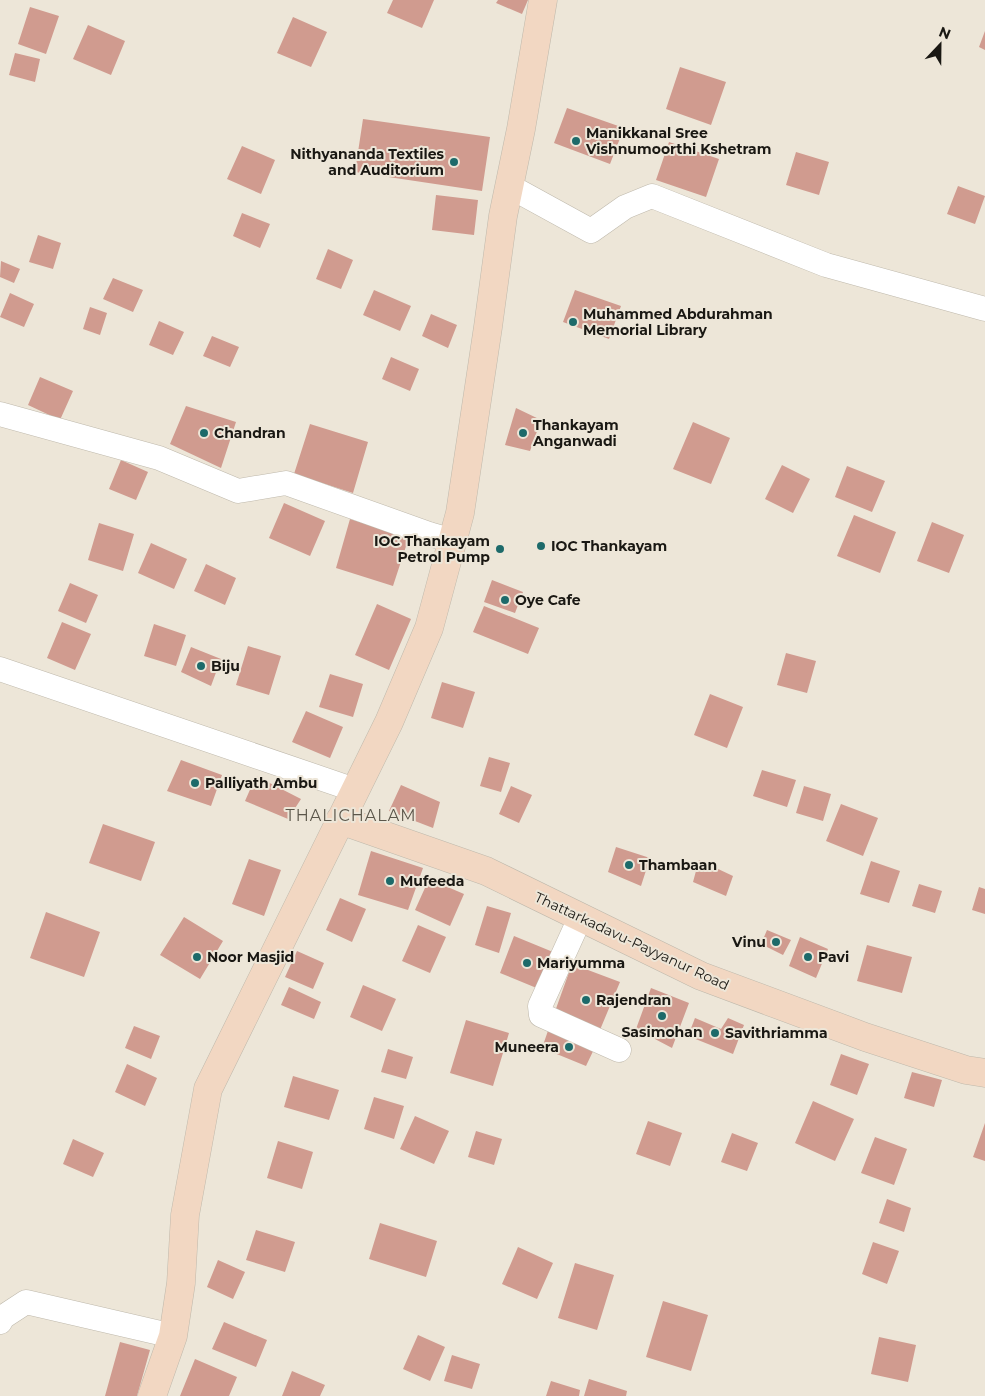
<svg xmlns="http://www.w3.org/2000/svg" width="985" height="1396" viewBox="0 0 985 1396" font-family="Montserrat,sans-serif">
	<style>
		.building { fill: #d09b8f }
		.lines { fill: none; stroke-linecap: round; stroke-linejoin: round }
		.minor-casing { stroke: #bfb9ac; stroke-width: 25 }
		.secondary-casing { stroke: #bfb9ac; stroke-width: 29 }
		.minor { stroke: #fff; stroke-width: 24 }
		.secondary { stroke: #f2d7c2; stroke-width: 28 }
		.poi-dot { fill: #1d6a6a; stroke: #ede6d8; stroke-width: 2 }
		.labels { text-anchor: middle; stroke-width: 4; stroke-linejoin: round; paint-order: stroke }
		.poi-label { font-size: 14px; font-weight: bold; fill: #1a1813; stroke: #ede6d8; text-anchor: start }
		.street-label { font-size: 14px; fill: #1a1813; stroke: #ede6d8 }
		.quarter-label { font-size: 16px; letter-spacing: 1px; fill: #5b564a; stroke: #ede6d8 }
	</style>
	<rect width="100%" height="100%" fill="#ede6d8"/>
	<path class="building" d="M393,0h41l-12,28 -35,-15z
		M498,0h30l-6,14 -26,-11z
		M30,7l29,9 -13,38 -28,-10z
		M293,17l34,15 -16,35 -34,-14z
		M88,25l37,16 -14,34 -38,-16z
		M985,31v19l-6,-3z
		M15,53l25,6 -5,23 -26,-7z
		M680,67l46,15 -15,43 -45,-16z
		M567,108l57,20 -14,36 -56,-21z
		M363,119l127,18 -8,54 -127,-19z
		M669,142l50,17 -13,38 -50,-17z
		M242,146l33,14 -14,34 -34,-15z
		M796,152l33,10 -10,33 -33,-10z
		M958,186l27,10 -10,28 -28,-10z
		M436,195l42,5 -4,35 -42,-5z
		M242,213l28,11 -10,24 -27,-12z
		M38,235l23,8 -8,26 -24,-7z
		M328,249l25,11 -12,29 -25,-10z
		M1,261l19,8 -6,14 -14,-6z
		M113,278l30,12 -10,22 -30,-13z
		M374,290l37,16 -11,25 -37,-16z
		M575,290l46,16 -12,33 -46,-17z
		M10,293l24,11 -10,23 -24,-10z
		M90,307l17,6 -7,22 -17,-6z
		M431,314l26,11 -9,23 -26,-12z
		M159,321l25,11 -11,23 -24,-10z
		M212,336l27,11 -9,20 -27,-11z
		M391,357l28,12 -9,22 -28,-12z
		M40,377l33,14 -13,29 -32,-15z
		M186,406l50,16 -15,46 -51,-24z
		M516,408l25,12 -11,31 -25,-6z
		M693,422l37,16 -19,46 -38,-15z
		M310,424l58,18 -15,51 -59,-19z
		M121,460l27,12 -12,28 -27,-11z
		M782,465l28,14 -17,34 -28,-14z
		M847,466l38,15 -13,31 -37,-15z
		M284,503l41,18 -15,35 -41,-18z
		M854,515l42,17 -16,41 -43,-17z
		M350,519l59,18 -16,49 -57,-18z
		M932,522l32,13 -15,38 -32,-12z
		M99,523l35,11 -11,37 -35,-11z
		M151,543l36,16 -13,30 -36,-16z
		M206,564l30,14 -11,27 -31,-14z
		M492,580l31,12 -8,21 -31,-11z
		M70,583l28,12 -12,28 -28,-12z
		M377,604l34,15 -22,51 -34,-15z
		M484,606l55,22 -11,26 -55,-22z
		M62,622l29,12 -16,36 -28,-12z
		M154,624l32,11 -10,31 -32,-10z
		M248,646l33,10 -12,39 -33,-10z
		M191,647l30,12 -10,27 -30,-14z
		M786,653l30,8 -9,32 -30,-8z
		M330,674l33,10 -10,33 -34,-10z
		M442,682l33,10 -12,36 -32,-10z
		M710,694l33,13 -16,41 -33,-13z
		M306,711l37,16 -13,31 -38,-16z
		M489,757l21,6 -9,29 -21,-6z
		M181,760l41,15 -11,31 -44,-15z
		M762,770l34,10 -9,27 -34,-11z
		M256,776l45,23 -13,20 -43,-18z
		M401,785l39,17 -7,26 -44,-17z
		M511,786l21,9 -13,28 -20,-9z
		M804,786l27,8 -8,27 -27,-8z
		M841,804l37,14 -15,38 -37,-15z
		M103,824l52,18 -14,39 -52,-18z
		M616,847l34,11 -9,28 -33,-14z
		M371,851l52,17 -15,42 -50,-15z
		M249,859l32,11 -17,46 -32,-12z
		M699,860l34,16 -7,20 -33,-14z
		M871,861l29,10 -11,32 -29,-9z
		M429,879l35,15 -14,32 -35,-16z
		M919,884l23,7 -7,22 -23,-7z
		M979,887l6,2v25l-13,-4z
		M340,898l26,11 -14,33 -26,-12z
		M487,906l24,7 -12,40 -24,-8z
		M46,912l54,20 -16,45 -54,-19z
		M184,917l39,24 -23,38 -40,-24z
		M418,925l28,12 -16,36 -28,-12z
		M767,930l24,10 -8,15 -22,-11z
		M514,936l39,16 -14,37 -39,-16z
		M800,937l28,12 -12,29 -27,-12z
		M867,945l45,12 -10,36 -45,-12z
		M297,951l27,12 -11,26 -28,-12z
		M572,964l48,18 -23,55 -44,-20z
		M363,985l33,14 -14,32 -32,-14z
		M289,987l32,15 -7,17 -33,-14z
		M651,988l38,15 -17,45 -36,-19z
		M695,1018l26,11 7,-11 16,7 -11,29 -45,-18z
		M466,1020l43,13 -16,53 -43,-13z
		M550,1025l46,20 -10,21 -44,-18z
		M134,1026l26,10 -9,23 -26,-11z
		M388,1049l25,8 -7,22 -25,-7z
		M841,1054l28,10 -12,31 -27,-10z
		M127,1064l30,14 -12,28 -30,-14z
		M912,1072l30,8 -8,27 -30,-9z
		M293,1076l46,14 -10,30 -45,-13z
		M374,1097l30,9 -10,33 -30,-10z
		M813,1101l41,18 -19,42 -40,-18z
		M415,1116l34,15 -15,33 -34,-15z
		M648,1121l34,12 -12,33 -34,-12z
		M985,1123v38l-12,-4z
		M476,1131l26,8 -8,26 -26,-8z
		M732,1133l26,10 -11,28 -26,-9z
		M875,1137l32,12 -13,36 -33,-12z
		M73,1139l31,14 -11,24 -30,-13z
		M278,1141l35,11 -11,37 -35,-11z
		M887,1199l24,9 -7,24 -25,-9z
		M380,1223l57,18 -11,36 -57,-18z
		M256,1230l39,12 -10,30 -39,-12z
		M873,1242l26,9 -12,33 -25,-10z
		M518,1247l35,16 -16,36 -35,-15z
		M218,1260l27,12 -12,27 -26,-12z
		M575,1263l39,12 -17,55 -39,-12z
		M663,1301l45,14 -17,56 -45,-14z
		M224,1322l43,18 -11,27 -44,-18z
		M418,1335l27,12 -15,34 -27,-12z
		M879,1337l37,8 -8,37 -37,-8z
		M120,1342l30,8 -13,46h-32z
		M452,1355l28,9 -8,25 -28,-8z
		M195,1359l42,18 -8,19h-49z
		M292,1371l33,14 -5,11h-38z
		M589,1379l38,12 -1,5h-42z
		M551,1381l29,9 -1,6h-33z"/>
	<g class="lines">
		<defs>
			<path id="minor" d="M509,186l82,45 34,-24 27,-11 174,69 159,44
				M0,414l159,44 79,33 48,-8 143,51 24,7
				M0,669l355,121
				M580,918l-40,88 1,9 78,35
				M0,1322l3,-5 23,-15 147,34"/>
			<path id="secondary" d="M340,820l146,51 215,105 164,61 101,33 19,3
				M152,1396l21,-60 8,-53 4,-68 23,-126 181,-367 40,-94 31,-115 28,-186 15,-111 18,-87 22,-129"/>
		</defs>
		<use href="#minor" class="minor-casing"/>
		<use href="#secondary" class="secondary-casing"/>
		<use href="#minor" class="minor"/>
		<use href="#secondary" class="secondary"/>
	</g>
	<g class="poi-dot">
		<circle cx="576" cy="141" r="5"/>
		<circle cx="454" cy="162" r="5"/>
		<circle cx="573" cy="322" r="5"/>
		<circle cx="204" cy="433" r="5"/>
		<circle cx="523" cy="433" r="5"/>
		<circle cx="541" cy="546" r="5"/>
		<circle cx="500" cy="549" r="5"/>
		<circle cx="505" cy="600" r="5"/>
		<circle cx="201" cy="666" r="5"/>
		<circle cx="195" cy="783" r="5"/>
		<circle cx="629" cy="865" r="5"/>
		<circle cx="390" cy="881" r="5"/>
		<circle cx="776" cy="942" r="5"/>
		<circle cx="197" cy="957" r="5"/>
		<circle cx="808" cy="957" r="5"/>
		<circle cx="527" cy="963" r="5"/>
		<circle cx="586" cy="1000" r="5"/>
		<circle cx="662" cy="1016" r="5"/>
		<circle cx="715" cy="1033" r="5"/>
		<circle cx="569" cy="1047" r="5"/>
	</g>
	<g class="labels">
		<g class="poi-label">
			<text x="586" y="138">Manikkanal Sree<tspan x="586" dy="16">Vishnumoorthi Kshetram</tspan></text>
			<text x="444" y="159" text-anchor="end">Nithyananda Textiles<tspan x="444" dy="16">and Auditorium</tspan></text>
			<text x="583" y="319">Muhammed Abdurahman<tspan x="583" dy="16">Memorial Library</tspan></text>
			<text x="533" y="430">Thankayam<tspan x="533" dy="16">Anganwadi</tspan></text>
			<text x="214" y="438">Chandran</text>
			<text x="490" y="546" text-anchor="end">IOC Thankayam<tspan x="490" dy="16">Petrol Pump</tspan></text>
			<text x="551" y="551">IOC Thankayam</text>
			<text x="515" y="605">Oye Cafe</text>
			<text x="211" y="671">Biju</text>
			<text x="205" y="788">Palliyath Ambu</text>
			<text x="639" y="870">Thambaan</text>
			<text x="400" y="886">Mufeeda</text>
			<text x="766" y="947" text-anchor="end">Vinu</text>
			<text x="207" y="962">Noor Masjid</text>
			<text x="818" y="962">Pavi</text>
			<text x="537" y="968">Mariyumma</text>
			<text x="596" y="1005">Rajendran</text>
			<text x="662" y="1037" text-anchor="middle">Sasimohan</text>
			<text x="725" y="1038">Savithriamma</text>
			<text x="559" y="1052" text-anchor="end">Muneera</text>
		</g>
		<g class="street-label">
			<text transform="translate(632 941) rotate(25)" y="5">Thattarkadavu-Payyanur Road</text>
		</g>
		<g class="quarter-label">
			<text x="351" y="821">THALICHALAM</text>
		</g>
	</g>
	<g transform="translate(940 45) rotate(22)" stroke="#ede6d8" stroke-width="4" paint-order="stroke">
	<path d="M0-4L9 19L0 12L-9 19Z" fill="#1a1813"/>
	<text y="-8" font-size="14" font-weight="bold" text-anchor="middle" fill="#1a1813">N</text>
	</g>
</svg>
